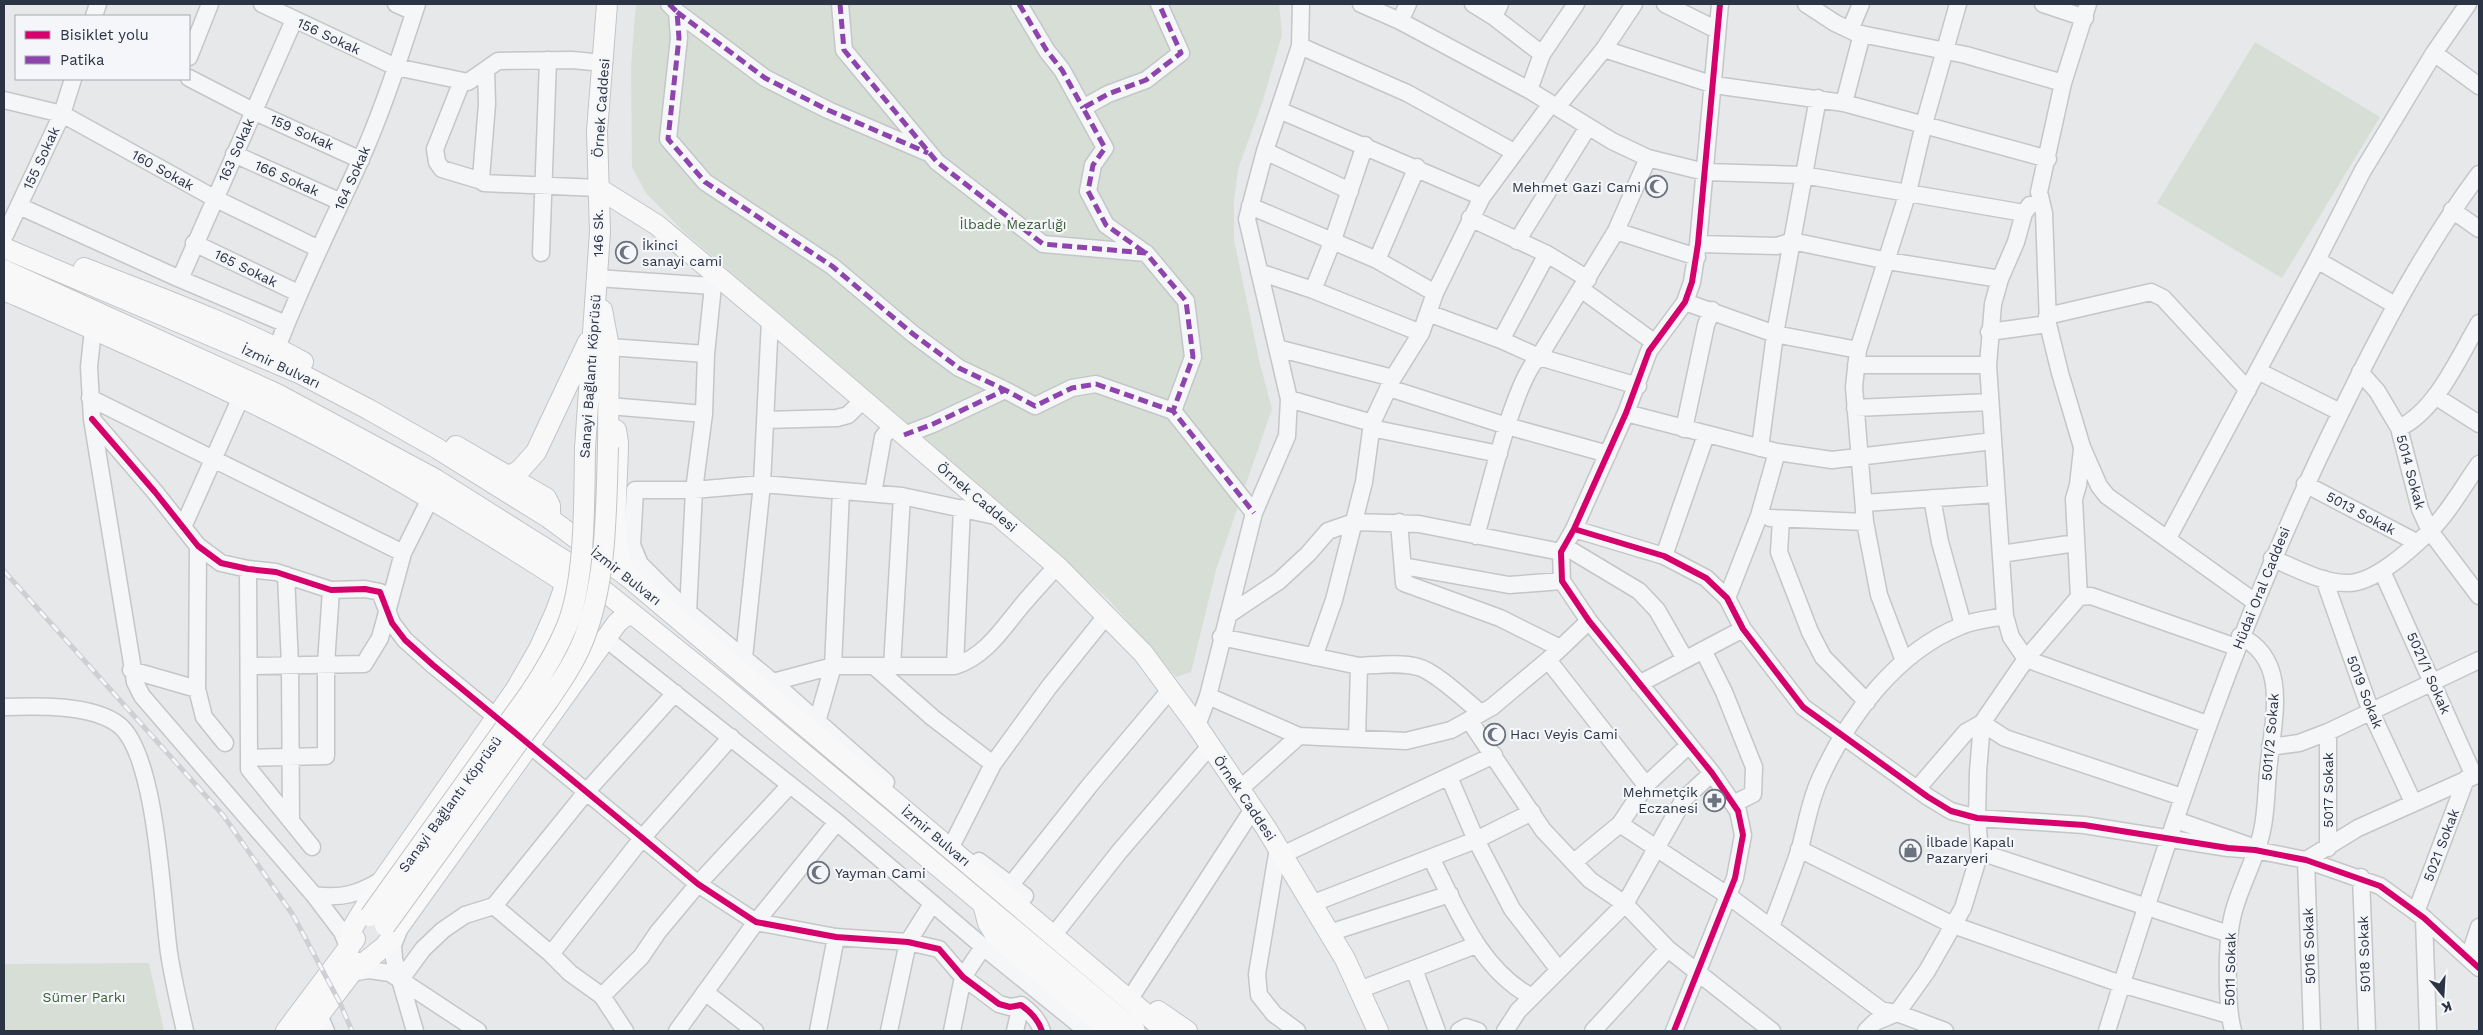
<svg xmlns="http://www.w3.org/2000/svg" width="2483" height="1035" viewBox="0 0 2483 1035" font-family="'Work Sans',sans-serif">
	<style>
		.green { fill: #d6ded6 }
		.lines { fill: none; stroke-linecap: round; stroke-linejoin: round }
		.minor-casing { stroke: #c4c6c8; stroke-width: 19 }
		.major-casing { stroke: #c2c5c8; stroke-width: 22 }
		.minor { stroke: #f5f6f7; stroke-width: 16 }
		.major { stroke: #f8f8f8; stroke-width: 20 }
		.rail-casing { stroke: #cecfd2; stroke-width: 5 }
		.rail { stroke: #f4f6f9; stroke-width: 3; stroke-dasharray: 9; stroke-linecap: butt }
		.major-bridge-casing { stroke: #c2c5c8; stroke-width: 22; stroke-linecap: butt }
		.major-bridge { stroke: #f8f8f8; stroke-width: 20 }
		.quiet { stroke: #8e44ad; stroke-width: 5; stroke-dasharray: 10 5; stroke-linecap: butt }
		.cycleway-casing { stroke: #f4f6f9; stroke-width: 9 }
		.cycleway { stroke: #d6006c; stroke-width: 6 }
		.labels { text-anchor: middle; stroke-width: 4.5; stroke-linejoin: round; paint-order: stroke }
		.street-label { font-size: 14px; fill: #2b3445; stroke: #f4f6f9 }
		.poi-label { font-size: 14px; fill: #2b3445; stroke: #f4f6f9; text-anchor: start }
		.park-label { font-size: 14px; fill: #3f6138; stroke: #f4f6f9 }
	</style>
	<rect width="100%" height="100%" fill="#e6e8ea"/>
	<path class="green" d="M636,4h643l3,31 -19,65 -25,69 -4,32v39l26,124 12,45 -56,161 -25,102 -15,5 -67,-77 -84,-76 -341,-292 -38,-39 -14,-26 -1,-101z
		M2255,42l125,75 -98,161 -125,-75z
		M149,963l15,68h-160v-67z"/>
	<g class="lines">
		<defs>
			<path id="minor" d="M262,4l134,63 72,15 30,-21 74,-1 32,3
				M396,4l18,8
				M669,4l8,8 2,26 -11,101 37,43 127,84 81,68 46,34 46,22
				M840,4l4,46 93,112 106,82 103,9 40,48 7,56 -20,54 81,102
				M1019,4l28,47 15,19 21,38
				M1361,4l39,17 129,69 83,51 36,17 57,14 98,3 221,38
				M1473,4l21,13
				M1500,4l-6,13 48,37
				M1665,4l52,26
				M1806,4l29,19 21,10 110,22 97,28
				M2043,4l42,14
				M2088,4l-25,79 -24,109 5,21 4,111 12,49 22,74 17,39 8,10 148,106
				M677,12l88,66 63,32 98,42
				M94,16l4,-12
				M1400,21l8,-17
				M1850,30l11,-26
				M1300,46l107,47 107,59
				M1604,49l110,36 130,18 204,56
				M2434,53l45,33
				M189,57l21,-53
				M486,70l1,34 -6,74 3,5 114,5
				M189,78l64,33 108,49
				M462,81l-27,68 2,13 5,7 40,12
				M1529,90l13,-36 34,-50
				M4,100l58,14 152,84 105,51
				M1844,103l18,-69
				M1557,107l47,-58 30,-45
				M1279,110l203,87
				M1265,151l85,40
				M234,154l107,48
				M2030,205l-6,8 -8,29 -16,37 -7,25 -5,61 17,251 6,21 15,22 181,65
				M19,206l161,73 106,45
				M1250,206l127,54 58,33
				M2452,210l27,19
				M1470,218l77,36 41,25
				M1616,231l81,26
				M5,235l57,-121 11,-35
				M1517,241l71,-114
				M194,243l104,50
				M1698,244l79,2 15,-5 96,20 112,18
				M1144,252l-38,-27 -18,-34 5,-26 12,-17 -22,-40 25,-14 38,-14 35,-27 -22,-49
				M541,253l7,-193
				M1377,260l40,-93
				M2317,260l78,45
				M1259,272l54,18 108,43
				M597,278l116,8
				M180,279l114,-259
				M1581,289l74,54
				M1313,290l20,-50 32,-95
				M1685,302l90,32 83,16
				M1428,313l73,27 38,17 99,29
				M2047,316l104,-24 12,6 85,92
				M93,329l-4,38 3,52 43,263 7,14 172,199 28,37 7,17
				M1989,332l59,-8
				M1501,340l46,-86
				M609,347l97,7
				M277,348c24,-64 55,-125 83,-187 23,-51 40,-105 57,-157
				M1277,348l116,30
				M1856,365h132
				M2258,371l82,41
				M2360,372l17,19 22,37 21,81 10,22 49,65
				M1389,388l118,38 101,28
				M2435,396l44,28
				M90,398l313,155
				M1289,399l83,24
				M609,406l95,8
				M1855,408l135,-6
				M1626,413l151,39 55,8 161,-19
				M92,419l63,73 43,54 23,17 27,6 28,3 55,18 34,-1 15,3 12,31 13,17 28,25 265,219 58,38 80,15 72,5 31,7 24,28 36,27 11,3 11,-2c10,7 17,14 21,26
				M765,420l72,-2 11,-3 15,-15
				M1371,428l128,26
				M2399,428c37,-17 60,-71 80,-105
				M1684,429l22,-104 6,-15
				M904,435l29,-11 72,-34 30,16 37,-18 24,-4 77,27
				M1760,448l15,-114 43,-236
				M2082,449l-4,36 -4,14 5,98 12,-1 145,51
				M2305,484l111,58
				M873,493l10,-56 9,-12
				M1932,498l8,44 23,83
				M1864,503l132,-9
				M1770,518l95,4
				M1781,520l-2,32 31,80 13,25 44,45
				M1399,522l5,61 96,35 60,30
				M183,527l58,-130
				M1574,529l90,27 42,22 21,20 16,31 60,78 125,90 23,14 26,7 107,7 144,23 27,2 51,10 74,26 44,32 55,50
				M1476,536c11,-38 38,-157 63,-179l77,-126 32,-73
				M2168,538l149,-278 45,-88 72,-119 34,-49
				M1564,546l75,45 18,19 28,49
				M2001,554l75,-11
				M1664,556l42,-121
				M2272,558c23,10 50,25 75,25 27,1 64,-34 82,-51 19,-18 35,-47 50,-68
				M1403,566l106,19 53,-4
				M248,569l1,189 77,-2v-92l5,-74
				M2382,571l92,205
				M286,575l4,90 1,155
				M2324,579l47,133 42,90
				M1727,598l32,-82 18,-64
				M688,612l6,-122 10,-76 2,-60 7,-68 7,-7
				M1228,615l51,-34 29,-27 20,-23 26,-9 65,2 142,28
				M1221,637l138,29c18,-1 42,-4 59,1 17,4 49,35 63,46
				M606,639l231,183 150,128 100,81
				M1703,650l21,42 30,75 -1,27 -20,10
				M1314,657l20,-57 30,-118 8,-59 21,-45 28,-45 14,-40 47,-96 69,-93
				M744,658l18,-174 8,-164
				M1548,660l98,125
				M1904,661l-25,-66 -14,-73 -11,-135 4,-37 50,-158 16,-68 34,-120
				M249,666l115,-2 16,-26 23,-85 27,-54
				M955,666l7,-158
				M875,667l58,51 60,46
				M892,667l10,-171
				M131,670l66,19 1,-143
				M773,682l60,-16h122c31,-10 48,-38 68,-62 11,-13 23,-26 34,-38
				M1639,684l104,-55
				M197,689l7,28 21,26
				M1208,696l91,40 107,5 45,-11 41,-23 56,-47 41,-39
				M4,707c32,-1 88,-3 115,18 38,30 43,179 50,228 4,26 10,52 16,78
				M1469,720l74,110 47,50 35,24 43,45 104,82
				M817,722l16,-56 8,-175
				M1197,726l11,-30 46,-183 33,-77 2,-37 -42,-180 18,-68 35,-105 1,-42
				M1357,739l2,-73
				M2270,747l29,-4 29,-11 151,-72
				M249,758v11l63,78
				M1449,777l27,63 36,69 47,61
				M886,782l-113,-100 -85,-70 -48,-48 -8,-19 3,-55h59l68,-6 140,12 98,21
				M1240,789l59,-53
				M1917,789l49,-57 16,-9 23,15 177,59
				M2176,820l71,25
				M1620,824l110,73 151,113 16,3 48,18
				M954,841l39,-77 56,-77 57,-71
				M1278,848l-21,126 2,21 15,19 23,17
				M2328,848v-116
				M1799,849l154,76 168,59 108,31
				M1980,852l249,82
				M1282,855l212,-100
				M1431,858c26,50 48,111 101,139
				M979,861l46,35
				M1574,862l46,-38 26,-39 43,-40
				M2361,877l6,154
				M1010,886l80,-101 80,-95
				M314,895c28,4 45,-1 69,-16
				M1311,904l165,-64 56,-28
				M494,906l57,48
				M2416,912l50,-133
				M2424,918l4,113
				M1060,927l59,-75 91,-106
				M1771,927c10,-26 20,-52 29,-79 6,-22 10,-48 20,-69 28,-62 76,-127 141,-153 13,-6 30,-7 44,-10
				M399,930l-6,15 1,14 21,72
				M1329,933l121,-39
				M2469,957l10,-30
				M1414,969l23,62
				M351,973l18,-3 21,3 88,58
				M401,979l22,-30 20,-19 22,-15 29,-9 93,-115 88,-98
				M1359,990l117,-45
				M705,992l50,39
				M1133,994l120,-185
				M602,996l39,-39 17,-25 40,-48 92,-99
				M319,1015l7,16
				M625,1031l-23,-35 -32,-23 -19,-19 92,-117 88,-100
				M677,1031l79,-109 81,-100
				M818,1031l18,-94
				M889,1031l19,-89 24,-38
				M952,1031l11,-54 20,-30
				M1015,1031l6,-26
				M1459,1031l7,-4 12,4
				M1505,1031l13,-20 107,-107 59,-105 28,-26
				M1593,1031l75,-82
				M1674,1031l61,-153 8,-43 -5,-24 -26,-38 -123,-152 -27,-40 -1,-29 13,-23 52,-116 23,-62 36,-49 7,-20 6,-38 22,-240
				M1866,1031l9,-9 22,-9 30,-42 36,-63 17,-56 -3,-34 1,-46 4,-49 44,-64 53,-62
				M2107,1031c66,-212 134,-417 233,-617 41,-84 84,-166 139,-240
				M2233,1031c-7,-27 -7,-89 0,-117 7,-28 23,-55 29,-83 5,-22 4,-46 7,-68 4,-44 21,-103 -29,-127
				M2312,1031l-6,-171 52,-32 121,-54"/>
			<path id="major" d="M598,188l59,37 113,95 287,246 86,87 54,73 69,102 79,131 33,72
				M4,248l295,125 69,36 67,38 114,71 83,62 534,451
				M84,268c74,29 149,56 219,94
				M4,270l273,124 158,85 138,87 153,123 409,342
				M4,290c107,47 215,94 318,148 84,44 165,94 244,145
				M602,310l7,37 -1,100
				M616,430l2,13c0,38 -9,100 9,133
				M456,446l90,52 4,8v13
				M585,448l15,-216 -3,-101 10,-127
				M501,481l19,-11 16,-18 52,-110
				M983,904l5,19 8,13 114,95
				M349,949l4,-22 20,-33 143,-205 23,-40 17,-38 10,-28 1,-12
				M351,973l34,-27 232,-323 7,-6 9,-3
				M1158,1011l29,20
				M286,1031l69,-92
				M307,1031l52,-68"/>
		</defs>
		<use href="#minor" class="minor-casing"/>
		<use href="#major" class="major-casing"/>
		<use href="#minor" class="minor"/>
		<use href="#major" class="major"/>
		<defs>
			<path id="rail" d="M4,571l219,244 70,100 47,88 12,28"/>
		</defs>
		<use href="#rail" class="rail-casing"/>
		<use href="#rail" class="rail"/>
		<defs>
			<path id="major-bridge" d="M370,916l160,-223c14,-21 27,-43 37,-67 19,-49 17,-125 18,-178
				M385,926l163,-225c13,-19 26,-38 35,-60 24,-60 23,-130 25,-194"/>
		</defs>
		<use href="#major-bridge" class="major-bridge-casing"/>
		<use href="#major-bridge" class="major-bridge"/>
		<path class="quiet" d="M669,4l8,8 2,26 -11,101 37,43 127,84 81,68 46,34 46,22
			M840,4l4,46 93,112 106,82 103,9 40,48 7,56 -20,54 81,102
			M1019,4l28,47 15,19 21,38
			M677,12l88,66 63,32 100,43
			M1144,252l-38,-27 -18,-34 5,-26 12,-17 -22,-40 25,-14 38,-14 35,-27 -22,-49
			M904,435l29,-11 72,-34 30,16 37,-18 24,-4 77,27"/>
		<defs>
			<path id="cycleway" d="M92,419l63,73 43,54 23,17 27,6 28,3 55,18 34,-1 15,3 12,31 13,17 28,25 265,219 58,38 80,15 72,5 31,7 24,28 36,27 11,3 11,-2c10,7 17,14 21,26
				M1574,529l90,27 42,22 21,20 16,31 60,78 125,90 23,14 26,7 107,7 144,23 27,2 51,10 74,26 44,32 55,50
				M1674,1031l61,-153 8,-43 -5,-24 -26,-38 -123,-152 -27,-40 -1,-29 13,-23 52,-116 23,-62 36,-49 7,-20 6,-38 22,-240"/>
		</defs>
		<use href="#cycleway" class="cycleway-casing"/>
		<use href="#cycleway" class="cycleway"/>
	</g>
	<defs>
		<symbol id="mosque-ring" viewBox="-11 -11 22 22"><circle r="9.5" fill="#f4f6f9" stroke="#6c737f" stroke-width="1.5"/><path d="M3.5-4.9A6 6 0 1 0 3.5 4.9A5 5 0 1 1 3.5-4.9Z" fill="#6c737f"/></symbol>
		<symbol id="pharmacy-ring" viewBox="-11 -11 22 22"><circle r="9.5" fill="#f4f6f9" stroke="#6c737f" stroke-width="1.5"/><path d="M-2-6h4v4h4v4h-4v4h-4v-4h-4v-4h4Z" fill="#6c737f"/></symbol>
		<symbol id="shop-ring" viewBox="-11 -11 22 22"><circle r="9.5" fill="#f4f6f9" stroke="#6c737f" stroke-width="1.5"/><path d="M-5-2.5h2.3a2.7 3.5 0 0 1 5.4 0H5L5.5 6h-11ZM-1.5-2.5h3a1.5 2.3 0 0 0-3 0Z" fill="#6c737f"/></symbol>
	</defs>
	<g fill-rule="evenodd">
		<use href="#mosque-ring" x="1644" y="174" width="25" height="25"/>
		<use href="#mosque-ring" x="614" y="240" width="25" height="25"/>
		<use href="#mosque-ring" x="1482" y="722" width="25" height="25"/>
		<use href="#pharmacy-ring" x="1702" y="788" width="25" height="25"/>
		<use href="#shop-ring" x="1898" y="838" width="25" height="25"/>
		<use href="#mosque-ring" x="806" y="860" width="25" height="25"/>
	</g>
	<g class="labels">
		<g class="street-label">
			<text transform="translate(329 36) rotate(25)" y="5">156 Sokak</text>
			<text transform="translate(601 108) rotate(-86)" y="5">Örnek Caddesi</text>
			<text transform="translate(302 132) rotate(24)" y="5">159 Sokak</text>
			<text transform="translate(236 150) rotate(-66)" y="5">163 Sokak</text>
			<text transform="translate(41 158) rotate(-65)" y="5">155 Sokak</text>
			<text transform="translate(163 170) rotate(29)" y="5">160 Sokak</text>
			<text transform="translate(287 178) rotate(24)" y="5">166 Sokak</text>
			<text transform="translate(352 178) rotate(-66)" y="5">164 Sokak</text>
			<text transform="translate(598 233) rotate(-90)" y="5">146 Sk.</text>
			<text transform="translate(246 268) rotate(26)" y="5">165 Sokak</text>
			<text transform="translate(281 366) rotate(25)" y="5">İzmir Bulvarı</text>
			<text transform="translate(590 376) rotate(-86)" y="5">Sanayi Bağlantı Köprüsü</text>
			<text transform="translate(2411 472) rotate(75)" y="5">5014 Sokak</text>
			<text transform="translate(977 497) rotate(40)" y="5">Örnek Caddesi</text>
			<text transform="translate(2361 513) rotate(28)" y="5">5013 Sokak</text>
			<text transform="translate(626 576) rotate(38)" y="5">İzmir Bulvarı</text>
			<text transform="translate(2261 588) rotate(-68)" y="5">Hüdai Oral Caddesi</text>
			<text transform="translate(2429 673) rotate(66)" y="5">5021/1 Sokak</text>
			<text transform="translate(2365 692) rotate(69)" y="5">5019 Sokak</text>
			<text transform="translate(2270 737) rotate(-85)" y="5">5011/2 Sokak</text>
			<text transform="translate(2328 790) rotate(-90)" y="5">5017 Sokak</text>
			<text transform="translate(1245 798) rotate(56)" y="5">Örnek Caddesi</text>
			<text transform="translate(450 804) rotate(-54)" y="5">Sanayi Bağlantı Köprüsü</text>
			<text transform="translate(936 836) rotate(40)" y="5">İzmir Bulvarı</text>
			<text transform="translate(2441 845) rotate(-69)" y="5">5021 Sokak</text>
			<text transform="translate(2309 946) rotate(-92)" y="5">5016 Sokak</text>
			<text transform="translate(2364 954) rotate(-92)" y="5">5018 Sokak</text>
			<text transform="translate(2230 969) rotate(-89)" y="5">5011 Sokak</text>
		</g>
		<g class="poi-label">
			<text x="1641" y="192" text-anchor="end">Mehmet Gazi Cami</text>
			<text x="642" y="250">İkinci<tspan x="642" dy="16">sanayi cami</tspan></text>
			<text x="1510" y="739">Hacı Veyis Cami</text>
			<text x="1698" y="797" text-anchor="end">Mehmetçik<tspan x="1698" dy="16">Eczanesi</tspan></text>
			<text x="1926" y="847">İlbade Kapalı<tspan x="1926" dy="16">Pazaryeri</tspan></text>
			<text x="835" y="878">Yayman Cami</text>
		</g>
		<g class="park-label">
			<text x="1013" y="229">İlbade Mezarlığı</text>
			<text x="84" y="1002">Sümer Parkı</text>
		</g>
	</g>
	<rect width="2483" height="1035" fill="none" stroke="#2b3445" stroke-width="10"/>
	<rect x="15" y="15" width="175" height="65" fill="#f4f6f9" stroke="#a4a8b1"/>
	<rect x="25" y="31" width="25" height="8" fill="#d6006c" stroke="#a4a8b1"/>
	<text x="60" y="40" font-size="15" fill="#2b3445">Bisiklet yolu</text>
	<rect x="25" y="56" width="25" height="8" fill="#8e44ad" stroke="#a4a8b1"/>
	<text x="60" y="65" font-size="15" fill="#2b3445">Patika</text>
	<g transform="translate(2443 995) rotate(162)" stroke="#f4f6f9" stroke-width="4" paint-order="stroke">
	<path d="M0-4L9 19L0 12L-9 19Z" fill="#2b3445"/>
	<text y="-8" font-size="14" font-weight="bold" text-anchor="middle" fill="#2b3445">K</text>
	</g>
</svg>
